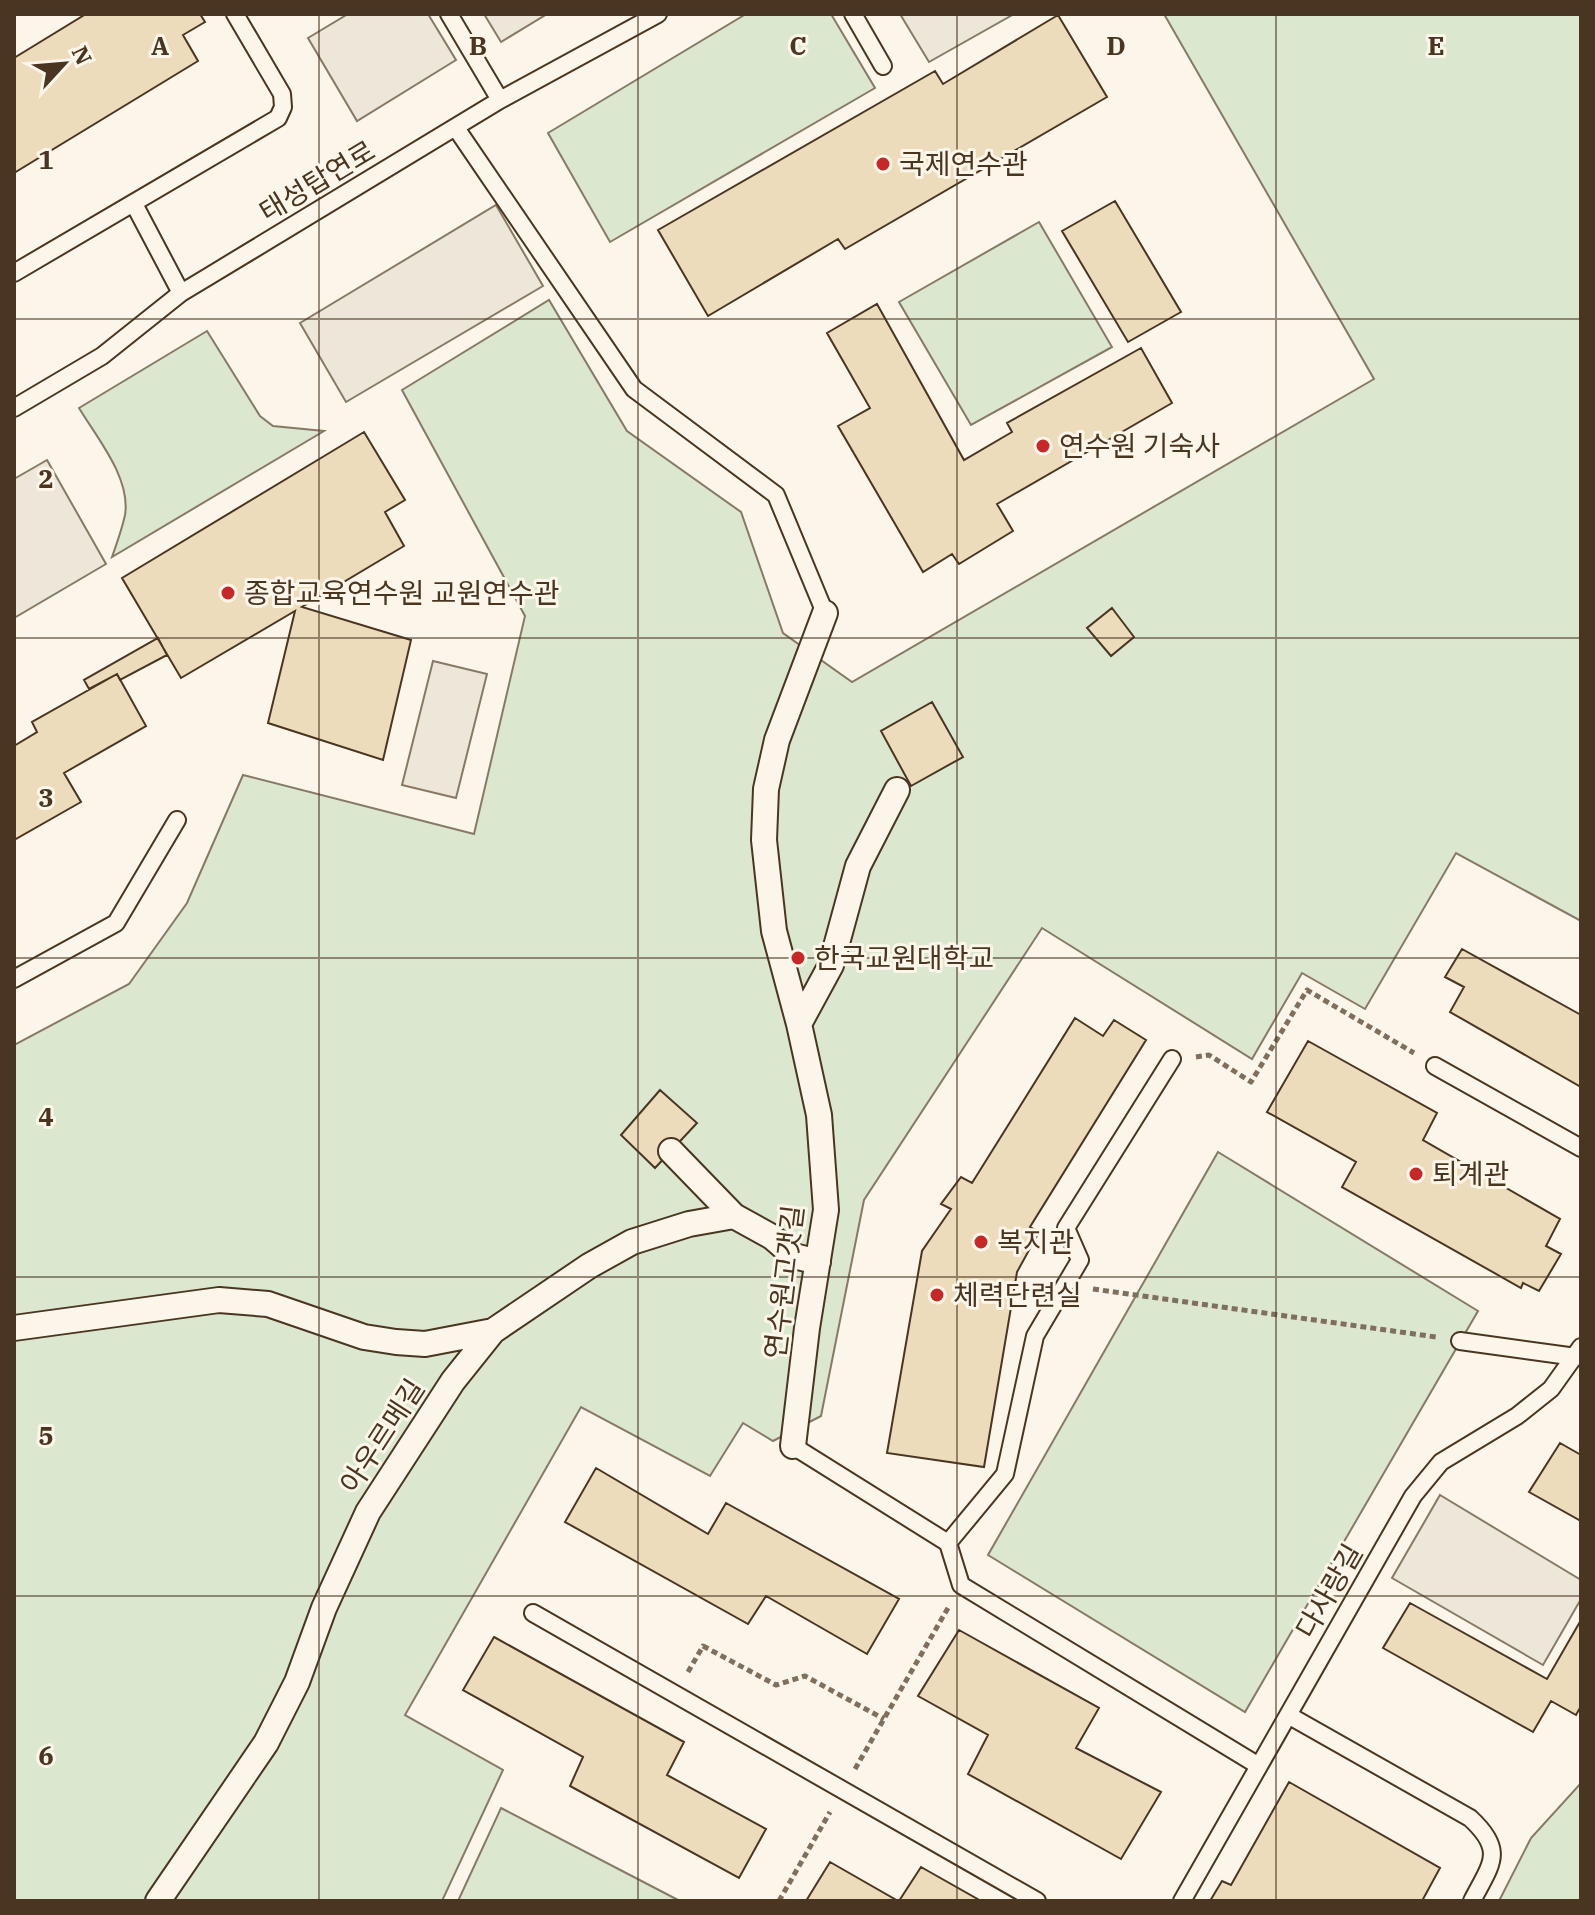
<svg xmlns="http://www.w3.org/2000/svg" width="1595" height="1915" viewBox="0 0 1595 1915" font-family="'IBM Plex Serif','Noto Sans KR',serif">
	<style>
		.green { fill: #dce7d0; stroke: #887966; stroke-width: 2 }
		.parking { fill: #ede7d9; stroke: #887966; stroke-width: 2 }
		.building { fill: #ecdcbc; stroke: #4a3520; stroke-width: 2 }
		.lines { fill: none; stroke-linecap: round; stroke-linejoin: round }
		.service-casing { stroke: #4a3520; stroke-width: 20 }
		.pedestrian-casing { stroke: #4a3520; stroke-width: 28 }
		.path { stroke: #7f6f5c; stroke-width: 5; stroke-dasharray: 6 4; stroke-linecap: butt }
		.service { stroke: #fbf6e9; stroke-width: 16 }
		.pedestrian { stroke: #fbf6e9; stroke-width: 24 }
		.grid { fill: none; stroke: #4a3520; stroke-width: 2; stroke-opacity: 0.55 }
		.poi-dot { fill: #c62828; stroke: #fbf6e9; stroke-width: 3 }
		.labels { text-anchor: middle; stroke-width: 6; stroke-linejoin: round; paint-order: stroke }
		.poi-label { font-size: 28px; fill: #4a3520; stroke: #fbf6e9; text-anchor: start }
		.street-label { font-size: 28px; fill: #4a3520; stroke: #fbf6e9 }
		.grid-label { font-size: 26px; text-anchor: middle; font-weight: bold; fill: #4a3520; stroke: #fbf6e9; stroke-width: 6; stroke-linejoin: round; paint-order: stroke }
	</style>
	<rect width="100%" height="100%" fill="#fbf6e9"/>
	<path class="green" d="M746,14h85l44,74 -265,154 -62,-109z
		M1164,14h417v907l-125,-68 -91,156 -63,-36 -50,86 -210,-131 -178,272 -43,216 -48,25 -30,-18 -33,53 -129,-69 -176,308 98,55 -61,131h-428v-856l115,-61 58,-81 56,-128 231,59 51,-218 -123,-226 147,-90 78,131 114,81 42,121 69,49 522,-303z
		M1039,222l73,125 -141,78 -72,-123z
		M207,331l53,85 13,10 51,5 -212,126c5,-14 10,-28 13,-42 6,-37 -28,-77 -46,-107z
		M1218,1152l260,159 -233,401 -257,-157z
		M1581,1783v118h-82l32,-63z
		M501,1808l179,93h-222z"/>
	<path class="parking" d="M348,14h80l28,46 -99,61 -49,-83z
		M484,14h63l-46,28z
		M900,14h114l-85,48z
		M496,205l47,81 -197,116 -46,-79z
		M47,460l59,104 -92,54v-139z
		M433,661l54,13 -31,124 -54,-13z
		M1440,1495l141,85v19l-38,66 -151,-87z"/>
	<path class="building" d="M86,14h114l5,8 -22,13 15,26 -184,112v-115z
		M1058,15l49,82 -262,152 -7,-10 -130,77 -50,-86 277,-159 8,13z
		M1115,201l66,111 -53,30 -66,-111z
		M877,304l87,156 48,-28 -5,-9 134,-75 31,55 -175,101 16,27 -54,33 -7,-10 -29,18 -85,-146 32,-18 -43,-75z
		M364,432l41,68 -20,12 19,34 -102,61 109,33 -28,120 -115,-37 27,-112 -114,67 -59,-100z
		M1112,608l22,29 -23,19 -24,-28z
		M158,638l9,17 -47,25 -3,-6 -28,15 -5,-9z
		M117,674l29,52 -82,47 17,29 -67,38v-94l23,-14 -5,-10z
		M932,702l31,55 -52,29 -30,-55z
		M1462,949l119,66v72l-131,-75 14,-25 -19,-10z
		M1075,1018l28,18 11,-16 32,20 -116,187 9,5 -22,40 -33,195 -97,-14 35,-202 29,-42 -10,-5 20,-27 11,6z
		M1308,1041l129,72 -14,27 137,79 -14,27 15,8 -22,37 -16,-8 -2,5 -179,-101 14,-25 -89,-50z
		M660,1090l37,33 -42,45 -34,-33z
		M1560,1443l21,12v66l-52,-29z
		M596,1468l112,66 18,-31 173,96 -32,55 -101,-58 -18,28 -183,-102z
		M1410,1603l137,76 34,-59v86l-5,9 -25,-14 -18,31 -150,-84z
		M959,1630l140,78 -23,40 85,44 -40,67 -153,-85 20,-39 -70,-39z
		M494,1637l190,105 -17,33 99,54 -27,49 -169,-92 13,-29 -120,-67z
		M1289,1782l151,86 -18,33h-212l12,-20 9,4z
		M830,1862l68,39h-92z
		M921,1867l60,34h-82z"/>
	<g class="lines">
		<defs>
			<path id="service" d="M449,14l51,86
				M853,14l30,52
				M456,128l178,261 142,106 49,118
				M134,204l47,89
				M14,273l264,-155 5,-11 -1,-13 -47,-80
				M14,408l88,-52 79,-63 25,-15 294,-178 158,-86
				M14,979l102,-56 61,-103
				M1435,1066l146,82
				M1460,1341l116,16
				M793,1446l155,97 13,42 298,181
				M948,1543l57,-69 30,-138 45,-76 -14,-32 106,-169
				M533,1613l504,288
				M1288,1715l182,103c36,33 21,46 2,83
				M1182,1901l231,-405 28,-34 76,-46 34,-27 30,-42"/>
			<path id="pedestrian" d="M799,1024l32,-59 27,-99 39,-76
				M671,1151l63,65
				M14,1328l205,-28 49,4 96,33 32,5 29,2 68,-13
				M793,1446l14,-118 19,-118 -7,-95 -20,-91 -25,-93 -10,-91 2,-51 11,-49 48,-127
				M158,1901l108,-158 31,-61 27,-74 44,-96 85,-131 40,-50 96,-65 43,-24 57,-18 45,-8 38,21 22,19 24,6"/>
		</defs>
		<use href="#service" class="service-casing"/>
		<use href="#pedestrian" class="pedestrian-casing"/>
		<path class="path" d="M1196,1057l13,-2 42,27 56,-92 107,63
			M1093,1289l343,48
			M688,1672l15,-26 73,39 29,-9 79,43
			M855,1769l93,-161
			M779,1901l51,-89"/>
		<use href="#service" class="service"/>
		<use href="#pedestrian" class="pedestrian"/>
	</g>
	<path class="grid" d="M319,14v1887M638,14v1887M957,14v1887M1276,14v1887M14,319h1567M14,638h1567M14,958h1567M14,1277h1567M14,1596h1567"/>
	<g class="poi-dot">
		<circle cx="883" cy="164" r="8"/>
		<circle cx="1043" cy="446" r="8"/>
		<circle cx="228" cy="593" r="8"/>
		<circle cx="798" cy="958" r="8"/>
		<circle cx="1416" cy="1174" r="8"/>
		<circle cx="981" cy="1242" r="8"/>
		<circle cx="937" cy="1295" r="8"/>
	</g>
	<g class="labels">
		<g class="poi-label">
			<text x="899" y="174">국제연수관</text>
			<text x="1059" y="456">연수원 기숙사</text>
			<text x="244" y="603">종합교육연수원 교원연수관</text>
			<text x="814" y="968">한국교원대학교</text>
			<text x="1432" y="1184">퇴계관</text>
			<text x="997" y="1252">복지관</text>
			<text x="953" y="1305">체력단련실</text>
		</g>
		<g class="street-label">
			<text transform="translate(317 181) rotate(-31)" y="10">태성탑연로</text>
			<text transform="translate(784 1282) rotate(-83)" y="10">연수원고갯길</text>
			<text transform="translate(382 1436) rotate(-57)" y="10">아우르메길</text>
			<text transform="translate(1329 1591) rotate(-60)" y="10">다사랑길</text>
		</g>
	</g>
	<g class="grid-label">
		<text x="160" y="55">A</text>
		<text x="478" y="55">B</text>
		<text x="798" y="55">C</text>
		<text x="1116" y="55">D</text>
		<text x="1436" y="55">E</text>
		<text x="46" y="169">1</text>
		<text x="46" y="488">2</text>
		<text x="46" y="807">3</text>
		<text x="46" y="1126">4</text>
		<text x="46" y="1445">5</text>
		<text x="46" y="1765">6</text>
	</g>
	<rect width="1595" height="1915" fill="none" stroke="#4a3520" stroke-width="32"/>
	<g transform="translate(64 64) rotate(64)" stroke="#fbf6e9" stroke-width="6" paint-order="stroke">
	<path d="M0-6L14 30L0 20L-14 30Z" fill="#4a3520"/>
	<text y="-12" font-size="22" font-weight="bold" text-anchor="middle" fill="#4a3520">N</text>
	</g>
</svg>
